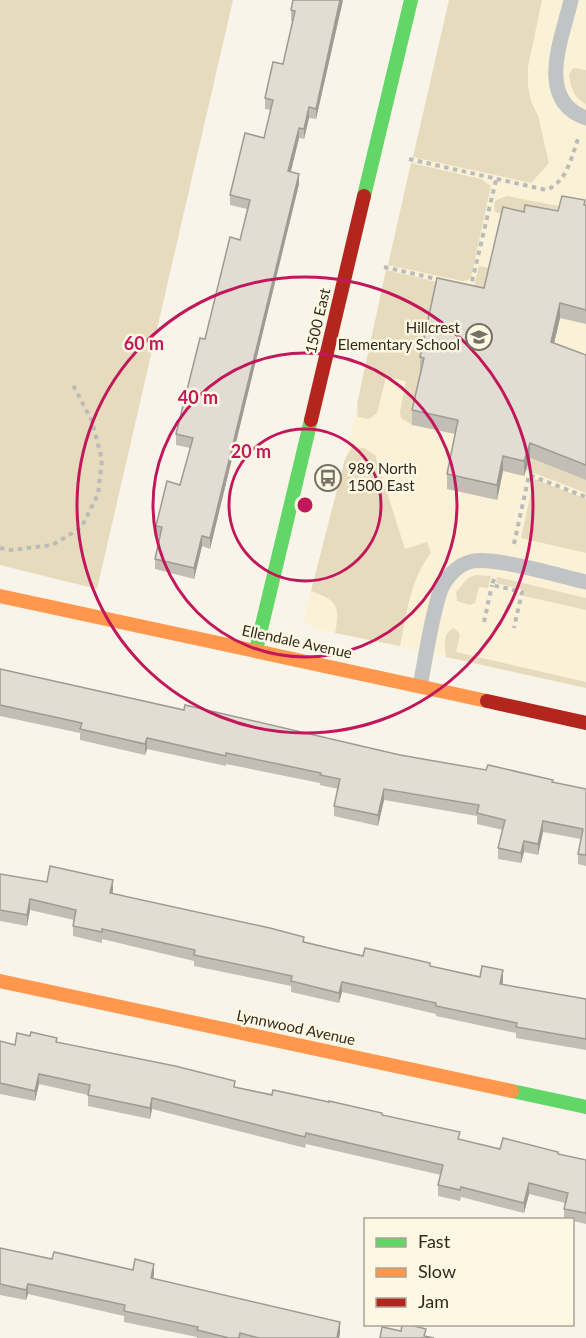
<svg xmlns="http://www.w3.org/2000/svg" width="586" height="1338" viewBox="0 0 586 1338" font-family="Lato,sans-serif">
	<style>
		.built { fill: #faf1d7 }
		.green { fill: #e6dbbd }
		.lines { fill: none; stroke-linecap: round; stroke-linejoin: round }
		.path { stroke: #bbbcba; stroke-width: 4; stroke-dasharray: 4.5 4.5; stroke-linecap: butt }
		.lane { stroke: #c0c4c4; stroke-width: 15 }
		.fast { stroke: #63d668; stroke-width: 14 }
		.slow { stroke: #ff974d; stroke-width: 14 }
		.jam { stroke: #b3261e; stroke-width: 14 }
		.wall { fill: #c2beb5 }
		.shaded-wall { fill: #9e9b94 }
		.building { fill: #e1ddd3; stroke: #9e9b94; stroke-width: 1.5 }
		.ring { fill: none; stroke: #c2185b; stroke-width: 3 }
		.labels { text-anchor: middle; stroke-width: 5; stroke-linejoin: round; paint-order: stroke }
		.street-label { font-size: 15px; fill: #2e2a1e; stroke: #fef7e4 }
		.poi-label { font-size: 15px; fill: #2e2a1e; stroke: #fef7e4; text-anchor: end }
		.centre { fill: #c2185b; stroke: #fef7e4; stroke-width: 3 }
		.ring-label { font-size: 18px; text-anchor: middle; font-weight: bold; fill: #c2185b; stroke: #fef7e4; stroke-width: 5; stroke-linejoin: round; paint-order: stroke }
	</style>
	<rect width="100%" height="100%" fill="#f8f4ea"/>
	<path class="built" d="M449,0h137v688l-272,-60 -9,-6 -1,-5 41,-158z"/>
	<path class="green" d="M0,0h233l-136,589 -97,-24z
		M449,0h93l-14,67v19l3,15 7,15 11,47 -18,20 -118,-26z
		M573,68l13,2v34c-13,-7 -15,-16 -17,-29z
		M411,163l70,16 10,7 -20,91 -3,3 -6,1 -74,-16z
		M507,196l57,11 -80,96 -13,-3 8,-34 10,2 13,-54 -7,-2 -1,-8 2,-4z
		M386,270l80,19 -46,83 16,4 -17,18 -7,31 -11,-7 -1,-6 6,-31 -20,-4 -9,36 -8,6 -11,-2 -1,-13z
		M352,447l12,1 11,7 30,94 22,-7 4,11c-21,26 -24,61 -31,93l-65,-13c6,-28 1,-33 -24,-42l34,-132z
		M529,458l57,22v13l-60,-23z
		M534,479l52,20v54l-65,-15z
		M476,575l15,1 -3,12 -9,-1 -4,16 -5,2 -13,-4 -1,-9 12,-14z
		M497,577l89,21v12l-62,-14v-6l-28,-7z
		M454,628l6,6 -4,18 130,30v6l-140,-31c-1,-11 -4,-24 8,-29z"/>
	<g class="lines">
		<path class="path" d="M409,159l137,31c21,-8 25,-32 32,-51
			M384,267l57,13
			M470,290l26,-110
			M514,544l15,-69 57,22
			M0,548l11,2 41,-5 29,-17 17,-34 4,-34 -10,-39 -19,-36
			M494,579l-2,6 30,7 -8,36
			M484,622l8,-37"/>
		<path class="lane" d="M571,0c-9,39 -36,100 15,118
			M420,686c6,-30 10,-61 19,-91 4,-15 18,-31 34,-34 23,-4 87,15 113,21"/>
		<path class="fast" d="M364,196l47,-196
			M256,650l55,-230
			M512,1091l74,16"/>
		<path class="slow" d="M0,596l487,105
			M0,981l512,110"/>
		<path class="jam" d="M311,420l53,-224
			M487,701l99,22"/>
	</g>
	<path class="wall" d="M293,0h50l-27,119 -7,-1 -5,21 -5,-1 -8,34 8,12 -89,365 -8,-3 -8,33 -39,-10v-10l5,-22 -4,-1v-10l24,-41 10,-37 -14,-3v-11l29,-95 35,-99 7,-31 -17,-4v-10l34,-57 7,-28 -6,-1v-11l18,-34 10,-43h-2v-11z
		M585,205h1v119l-26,-6 -6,25 32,12v125l-56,-22 -6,18 -21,-5 -6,29 -50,-11v-15l8,-40 -43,-9v-15l9,-38h-1v-15l64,-69 40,-76 34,-1z
		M0,669l184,41 216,45 153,27 33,7v77l-8,-2v-10l3,-15 -38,-7 -5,23 -14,-3 -3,11 -23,-4v-11l5,-18 -26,-6v-8l-93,-16 -6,26 -44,-10v-10l4,-17 -18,-4v-2l-94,-19v2l-79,-17 -2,6 -65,-15v-7l-80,-17z
		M0,874l47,8 66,8v3l250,63 67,10 73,15v3l83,15v51l-70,-12v-5l-80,-17v-2l-94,-22 -3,11 -48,-11v-6l-97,-20v-5l-92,-22v4l-29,-7v-10l1,-6 -44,-10 -3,16 -27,-5z
		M0,1041l15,4 42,-3 178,45 147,28 78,25 40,9 58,5 28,6v64l-13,-3v-1l-9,-1v-10l1,-6 -36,-9 -5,19 -63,-16 -1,4 -22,-5v-11l3,-10 -135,-31 -1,4 -153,-39 -2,10 -62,-13v-11l-49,-11 -4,17 -35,-7z
		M0,1248l52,11 81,11 21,4 -1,5 187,54 -1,5h-142v-1l-73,-15v-6l-96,-22 -2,6 -26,-5z"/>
	<path class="shaded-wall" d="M340,0h3l-27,119v-10z
		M309,107v11l-5,21v-10z
		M299,128v10l-11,44v-11z
		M299,174v10l-89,365v-11z
		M560,303v15l-9,38v-14z
		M530,443v15l-6,18v-15z
		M503,456v15l-6,29v-15z
		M202,536v10l-8,33v-11z
		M147,738v11l-2,6v-11z
		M384,789v11l-6,26v-11z
		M543,821v11l-5,23v-11z
		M524,841v11l-3,11v-10z
		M113,880v10l-3,13v-10z
		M30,899v11l-3,16v-11z
		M503,970v11l-3,13v-10z
		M342,982v10l-3,11v-10z
		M39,1074v10l-4,17v-10z
		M152,1098v11l-2,10v-11z
		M529,1183v11l-5,19v-10z
		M154,1264v10l-3,15v-11z
		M28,1284v10l-2,6v-10z
		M340,1322v11l-1,5h-2z"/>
	<path class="building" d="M293,0h47l-24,109 -7,-2 -5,22 -5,-1 -11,43 11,3 -89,364 -8,-2 -8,32 -39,-9 7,-32 -6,-1 11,-45 13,4 13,-47 -17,-4 24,-96 5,1 25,-102 10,3 10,-40 -20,-5 15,-62 19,5 9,-38 -8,-2 8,-36 10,2 12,-53 -4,-1z
		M562,196l23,4 -1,5h2v105l-26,-7 -9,39 35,13v110l-56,-22 -6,18 -21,-5 -6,29 -50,-11 11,-54 -46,-10 12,-52 -4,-1 17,-79 47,10 19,-81 21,5 1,-7 33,6z
		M0,669l184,41 1,-5 215,50 86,15 2,-5 65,15 -1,2 34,7v66l-8,-1 5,-25 -40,-8 -5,23 -14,-3 -3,12 -23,-5 7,-28 -28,-7 2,-8 -95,-16 -6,26 -44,-9 6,-27 -20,-4 1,-2 -95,-20v3l-79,-18 -2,6 -65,-15 2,-6 -82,-18z
		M50,866l63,14 -3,13 160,35 34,9 -1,5 60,14 2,-8 65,15v3l50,11 2,-11 21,4 -3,14 86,15v40l-70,-12 1,-4 -81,-17v-3l-94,-21 -3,11 -48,-12 1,-5 -98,-21 1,-5 -93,-21v3l-29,-6 3,-16 -46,-11 -3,16 -27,-5v-36l47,8z
		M31,1032l26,6 -1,4 119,24 60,15 -1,6 38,8 1,-5 56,12v-1l53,12v2l78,17 -2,7 42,10 3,-11 55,14v2l28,6v53l-22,-4 4,-16 -39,-10 -5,20 -63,-16 -1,3 -22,-5 5,-20 -137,-32 -1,4 -153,-39 -2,10 -62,-13 2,-10 -51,-11 -4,17 -35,-8v-42l15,4 2,-12 13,3z
		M0,1248l52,11 2,-7 79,18 2,-11 19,5 -3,14 189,44 -3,16h-78l-19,-5 -1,5h-10l-32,-8 1,-3 -74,-16 1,-6 -97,-21 -2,6 -26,-6z
		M402,1324h5l19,5 -2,7 10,2h-54l2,-11 19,4z"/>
	<g class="ring">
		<circle cx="305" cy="505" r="76"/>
		<circle cx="305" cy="505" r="152"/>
		<circle cx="305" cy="505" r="228"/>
	</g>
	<defs>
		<symbol id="school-ring" viewBox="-11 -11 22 22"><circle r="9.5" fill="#fef7e4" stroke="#757165" stroke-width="1.5"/><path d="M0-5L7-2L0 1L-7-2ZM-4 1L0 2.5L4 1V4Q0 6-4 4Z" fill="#757165"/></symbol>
		<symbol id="bus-ring" viewBox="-11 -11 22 22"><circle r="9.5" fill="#fef7e4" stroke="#757165" stroke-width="1.5"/><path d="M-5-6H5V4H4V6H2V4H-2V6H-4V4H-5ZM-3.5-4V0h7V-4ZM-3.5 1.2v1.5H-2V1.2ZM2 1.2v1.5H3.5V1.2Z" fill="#757165"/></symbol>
	</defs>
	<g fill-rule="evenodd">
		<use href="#school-ring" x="464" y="322" width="30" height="30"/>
		<use href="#bus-ring" x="313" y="463" width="30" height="30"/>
	</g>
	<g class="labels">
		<g class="street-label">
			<text transform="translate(318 321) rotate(-77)" y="5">1500 East</text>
			<text transform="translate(297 642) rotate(12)" y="5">Ellendale Avenue</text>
			<text transform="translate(296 1028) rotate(12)" y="5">Lynnwood Avenue</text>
		</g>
		<g class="poi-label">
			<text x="460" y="333">Hillcrest<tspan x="460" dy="17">Elementary School</tspan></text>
			<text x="348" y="474" text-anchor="start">989 North<tspan x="348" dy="17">1500 East</tspan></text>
		</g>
	</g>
	<circle cx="305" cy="505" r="9" class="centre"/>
	<g class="ring-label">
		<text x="144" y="350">60 m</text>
		<text x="198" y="404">40 m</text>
		<text x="251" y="458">20 m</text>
	</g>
	<rect x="364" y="1218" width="210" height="108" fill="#fef7e4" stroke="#aba595" stroke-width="1.5"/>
	<rect x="376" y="1238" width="30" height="9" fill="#63d668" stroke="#aba595" stroke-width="1.5"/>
	<text x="418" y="1248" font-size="18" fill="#2e2a1e">Fast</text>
	<rect x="376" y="1268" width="30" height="9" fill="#ff974d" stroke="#aba595" stroke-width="1.5"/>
	<text x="418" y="1278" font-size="18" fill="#2e2a1e">Slow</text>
	<rect x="376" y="1298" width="30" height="9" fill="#b3261e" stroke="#aba595" stroke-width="1.5"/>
	<text x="418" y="1308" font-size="18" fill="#2e2a1e">Jam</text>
</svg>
